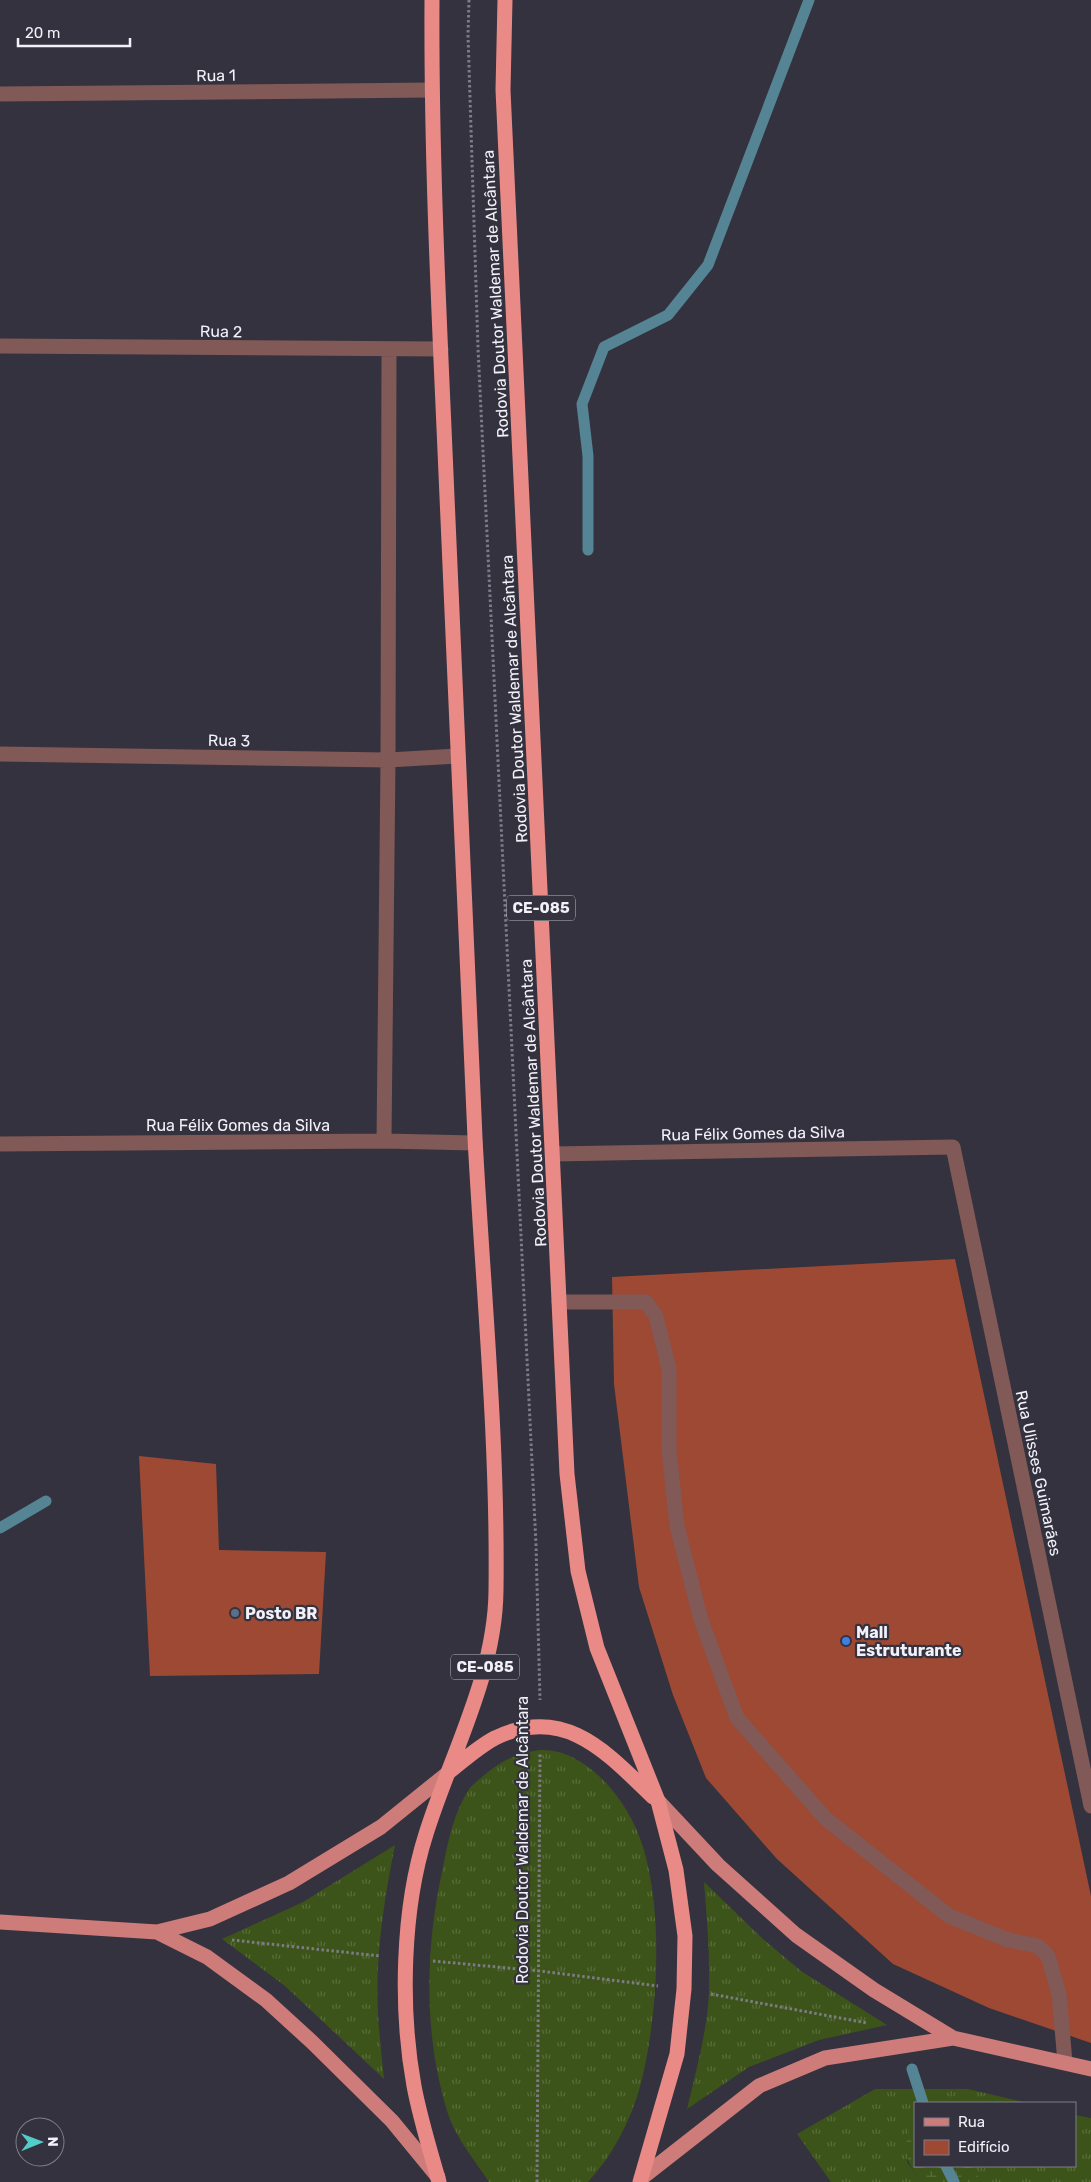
<svg xmlns="http://www.w3.org/2000/svg" width="1091" height="2182" viewBox="0 0 1091 2182" font-family="Rubik,sans-serif">
	<style>
		.grass { fill: url(#grass-tufts) }
		.wetland { fill: url(#wetland-marsh) }
		.lines { fill: none; stroke-linecap: round; stroke-linejoin: round }
		.stream { stroke: #558494; stroke-width: 11 }
		.building { fill: #9e4933 }
		.path { stroke: #7d7c86; stroke-width: 3; stroke-dasharray: 2.5 2.5; stroke-linecap: butt }
		.minor { stroke: #815957; stroke-width: 15 }
		.major { stroke: #cd7c7a; stroke-width: 15 }
		.highway { stroke: #ea8a87; stroke-width: 15 }
		.service-dot { fill: #5c6f8a; stroke: #33323e; stroke-width: 2 }
		.shop-dot { fill: #3f7fe0; stroke: #33323e; stroke-width: 2 }
		.labels { text-anchor: middle; stroke-width: 4.5; stroke-linejoin: round; paint-order: stroke }
		.shield { fill: #33323e; stroke: #b9b8c1; stroke-width: 1 }
		.shield-label { font-size: 15px; font-weight: bold; fill: #f2f1f9 }
		.street-label { font-size: 16px; fill: #f2f1f9; stroke: #33323e }
		.poi-label { font-size: 16px; font-weight: bold; fill: #f2f1f9; stroke: #33323e; text-anchor: start }
	</style>
	<defs>
		<pattern id="grass-tufts" width="24" height="20" patternUnits="userSpaceOnUse" patternTransform="scale(1.25)"><rect width="24" height="20" fill="#3c5419"/><path d="M3 7l-1-3M5 7V3M7 7l1-3M15 17l-1-3M17 17v-4M19 17l1-3" fill="none" stroke="#596d3b"/></pattern>
		<pattern id="wetland-marsh" width="20" height="14" patternUnits="userSpaceOnUse" patternTransform="scale(1.25)"><rect width="20" height="14" fill="#3c5419"/><path d="M1 5h8M5 5V1M11 12h8M15 12V8" fill="none" stroke="#596d3b"/></pattern>
	</defs>
	<rect width="100%" height="100%" fill="#33323e"/>
	<path class="grass" d="M540,1750c23,-1 43,11 60,27 20,19 35,44 43,70 21,67 15,172 -3,240 -10,35 -27,68 -52,95h-99c-14,-21 -33,-44 -41,-68 -25,-80 -23,-166 -5,-247 5,-27 11,-54 26,-78 4,-5 10,-9 14,-13 17,-15 34,-23 57,-26z
		M395,1845c-11,55 -20,112 -17,168 1,22 4,44 6,66l-99,-93 -63,-47 81,-37z
		M704,1882l59,57 38,32 86,54 -68,15 -70,27 -62,42c9,-38 20,-77 22,-116 1,-37 -2,-74 -5,-111z
		M875,2089h93l60,14h-113v21l-4,1 -4,37 14,20h-90l-34,-48z
		M1075,2115l16,3v64h-109l-10,-14 -1,-2h104z"/>
	<path class="wetland" d="M915,2124v42h56l11,16h-61c-16,-23 -19,-30 -10,-57z"/>
	<g class="lines">
		<path class="stream" d="M588,550v-94l-6,-52 22,-57 64,-32 40,-50 101,-265
			M0,1528l46,-27
			M912,2069l11,34
			M946,2166l8,16"/>
	</g>
	<path class="building" d="M955,1259l136,637v147l-102,-35 -96,-44 -116,-105 -71,-81 -33,-83 -34,-108 -25,-203 -2,-107z
		M139,1456l77,8 3,86 107,2 -7,122 -169,2z"/>
	<g class="lines">
		<path class="path" d="M469,0l-1,35 10,313 58,1197 4,155
			M232,1940l148,16
			M433,1961l107,10 118,15
			M711,1994l156,29
			M537,2182l3,-428"/>
		<path class="minor" d="M0,94l432,-4
			M0,346l441,3
			M0,754l388,6 70,-4
			M384,1141l4,-381 1,-410
			M0,1144l384,-3 91,2
			M553,1154l400,-7 138,659
			M559,1302h87l10,14 13,53v81l8,76 24,94 36,98 89,101 123,97 59,24 30,6 10,10 11,38 6,68"/>
		<path class="major" d="M658,1801l60,64 78,70 78,55 79,48 138,31
			M0,1922l157,10 53,-13 79,-36 92,-56 67,-54
			M157,1932l50,25 59,43 46,42 80,79 46,56
			M644,2176l115,-90 66,-28 128,-20"/>
		<path class="highway" d="M432,0c-1,166 8,332 15,497 9,214 18,428 28,641 8,151 23,302 21,453 -1,85 -45,163 -70,243 -24,75 -26,175 -12,252 6,32 16,64 25,96
			M505,0l-2,90 64,1384 11,97 19,77 61,153 18,69 9,66 -1,53 -7,65 -37,128
			M449,1772c15,-12 29,-25 46,-34 70,-34 112,15 158,59"/>
	</g>
	<circle class="service-dot" cx="235" cy="1613" r="5"/>
	<circle class="shop-dot" cx="846" cy="1641" r="5"/>
	<g class="labels">
		<g class="shield">
			<rect x="507" y="895.5" width="68" height="25" rx="4"/>
			<rect x="451" y="1654.5" width="68" height="25" rx="4"/>
		</g>
		<g class="shield-label">
			<text x="541" y="913">CE-085</text>
			<text x="485" y="1672">CE-085</text>
		</g>
		<g class="street-label">
			<text transform="translate(216 75) rotate(-1)" y="6">Rua 1</text>
			<text transform="translate(495 294) rotate(-93)" y="6">Rodovia Doutor Waldemar de Alcântara</text>
			<text transform="translate(221 331) rotate(1)" y="6">Rua 2</text>
			<text transform="translate(514 699) rotate(-93)" y="6">Rodovia Doutor Waldemar de Alcântara</text>
			<text transform="translate(229 740) rotate(1)" y="6">Rua 3</text>
			<text transform="translate(533 1103) rotate(-93)" y="6">Rodovia Doutor Waldemar de Alcântara</text>
			<text x="238" y="1131">Rua Félix Gomes da Silva</text>
			<text transform="translate(753 1133) rotate(-1)" y="6">Rua Félix Gomes da Silva</text>
			<text transform="translate(1039 1473) rotate(78)" y="6">Rua Ulisses Guimarães</text>
			<text transform="translate(522 1840) rotate(-90)" y="6">Rodovia Doutor Waldemar de Alcântara</text>
		</g>
		<g class="poi-label">
			<text x="245" y="1619">Posto BR</text>
			<text x="856" y="1638">Mall<tspan x="856" dy="18">Estruturante</tspan></text>
		</g>
	</g>
	<rect x="914" y="2102" width="162" height="65" fill="#33323e" stroke="#7f7e89"/>
	<rect x="924" y="2118" width="25" height="8" fill="#cd7c7a" stroke="#7f7e89"/>
	<text x="958" y="2127" font-size="15" fill="#f2f1f9">Rua</text>
	<rect x="924" y="2140" width="25" height="15" fill="#9e4933" stroke="#7f7e89"/>
	<text x="958" y="2152" font-size="15" fill="#f2f1f9">Edifício</text>
	<g transform="translate(40 2142) rotate(89)"><circle r="24" fill="#33323e" stroke="#7f7e89"/>
	<path d="M0-4L9 19L0 12L-9 19Z" fill="#53cdca"/>
	<text y="-8" font-size="14" font-weight="bold" text-anchor="middle" fill="#f2f1f9">N</text>
	</g>
	<path d="M18 38v8h112v-8" fill="none" stroke="#f2f1f9" stroke-width="2.5"/>
	<text x="25" y="38" font-size="15" fill="#f2f1f9" stroke="#33323e" stroke-width="4" paint-order="stroke">20 m</text>
</svg>
